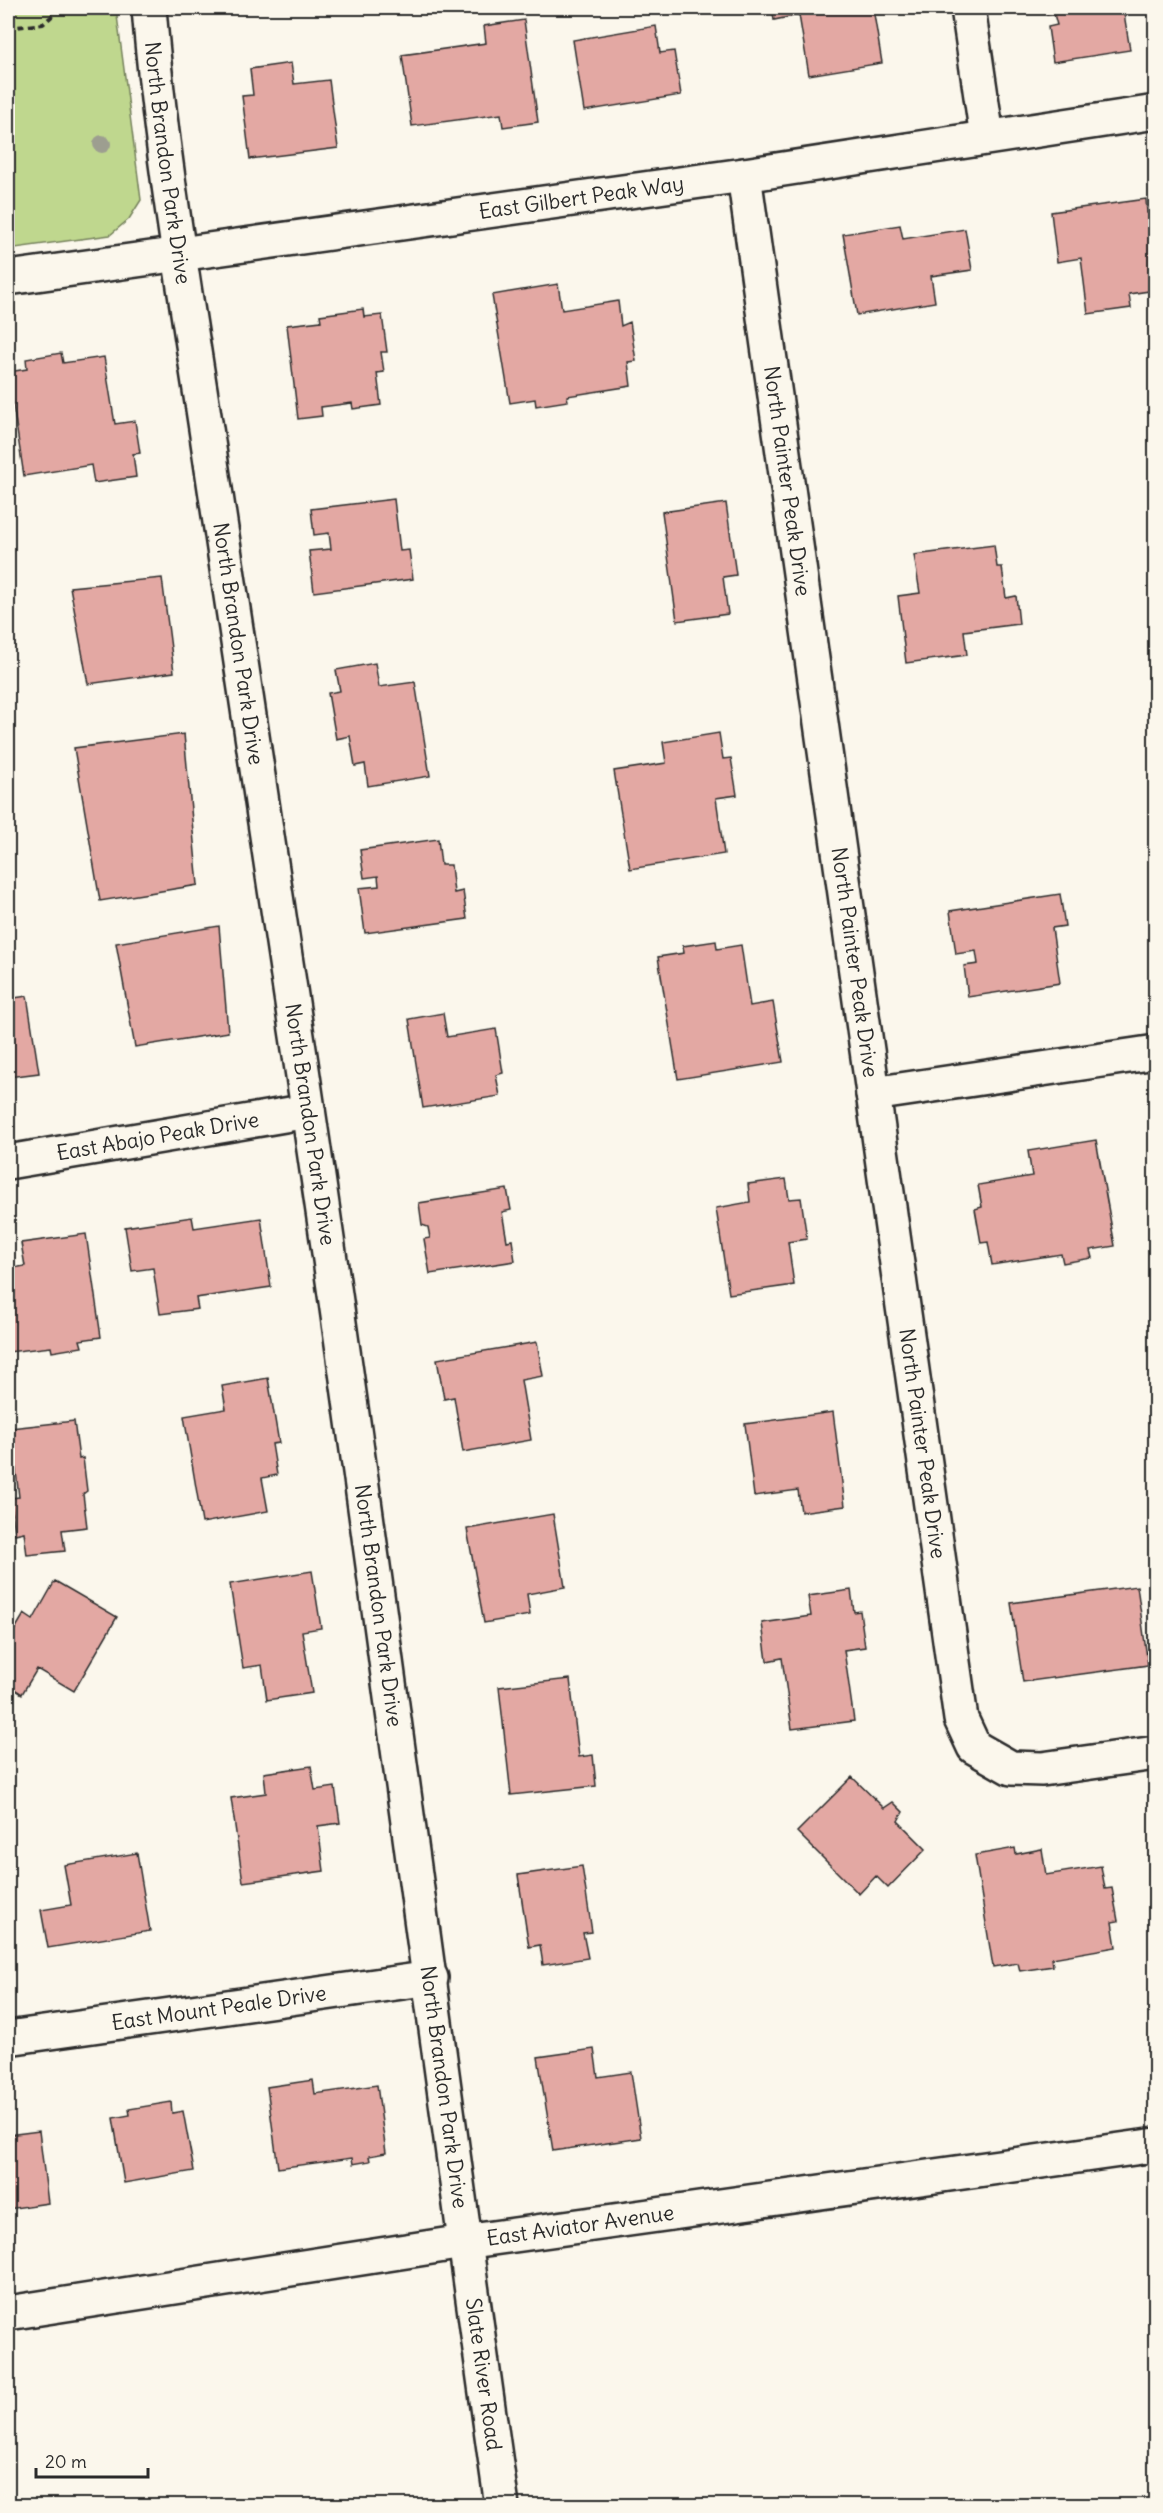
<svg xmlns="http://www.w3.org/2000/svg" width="1163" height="2513" viewBox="0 0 1163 2513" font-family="Delius,sans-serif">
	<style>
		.green { fill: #bfd78e; stroke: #75815c; stroke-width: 1.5 }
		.building { fill: #e3a8a3; stroke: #2b2b2b; stroke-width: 1.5 }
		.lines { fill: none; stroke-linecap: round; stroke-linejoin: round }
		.street-casing { stroke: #2b2b2b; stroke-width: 38 }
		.path { stroke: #2b2b2b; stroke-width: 4; stroke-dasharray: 6 4.5; stroke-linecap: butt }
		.street { stroke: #fbf7ec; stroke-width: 33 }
		.tree { fill: #9d9e90 }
		.labels { text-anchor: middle; stroke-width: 5; stroke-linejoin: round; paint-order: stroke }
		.street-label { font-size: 21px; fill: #2b2b2b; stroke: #fbf7ec }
	</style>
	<rect width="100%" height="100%" fill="#fbf7ec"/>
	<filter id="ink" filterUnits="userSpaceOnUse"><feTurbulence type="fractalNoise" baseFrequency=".0167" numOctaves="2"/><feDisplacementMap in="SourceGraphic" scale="12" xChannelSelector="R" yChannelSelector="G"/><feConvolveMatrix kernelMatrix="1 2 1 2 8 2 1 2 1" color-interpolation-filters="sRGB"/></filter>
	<g filter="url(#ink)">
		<path class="green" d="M8,8h108l25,192 -12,19 -19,16 -102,14z"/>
		<path class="building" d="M772,8h101l9,55 -73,12 -10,-60 -25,5z
			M1046,8h77l7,42 -77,12 -5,-35 9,-2 -3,-11 -7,1z
			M524,20l14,102 -35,5 -2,-13 -89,12 -10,-71 84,-12 -2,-17z
			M656,26l4,27 14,-2 7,44 -97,16 -11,-71z
			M291,63l3,21 35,-4 9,68 -88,11 -8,-63 11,-1 -3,-26z
			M1146,199l1,14 9,-1v78l-27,4 2,14 -43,6 -7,-56 -24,4 -6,-50z
			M900,225l3,14 62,-10 7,41 -41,6 4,26 -78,13 -14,-81z
			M558,284l4,26 56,-9 3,25 9,-4 6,39 -8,1 3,24 -64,10 1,5 -32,5 -1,-7 -25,4 -18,-108z
			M363,309l1,8 18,-2 5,37h-6l3,20 -7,1 4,32 -28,4 -1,-6 -31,4 1,9 -24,3 -11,-94 34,-4 -1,-6z
			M61,353l2,10 41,-6 11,67 20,-3 5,32 -7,1 3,23 -42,6 -3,-18 -67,11 -16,-104 19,-3 -1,-10z
			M394,499l6,52 9,-1 4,29 -99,13 -5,-41 22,-2 -2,-16 -15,2 -3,-26z
			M726,503l10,72 -13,2 5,37 -51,7 -15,-109z
			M994,545l3,22h5l4,31 10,-2 3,28 -55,7 3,24 -61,8 -8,-67 22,-3 -6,-38z
			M162,578l12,94 -86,12 -18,-97z
			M375,663l4,24 36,-5 15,94 -62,10 -3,-22 -10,2 -5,-30 -14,3 -8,-46 12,-2 -4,-21z
			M719,733l4,26 8,-1 6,37 -21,3 8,56 -94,15 -16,-98 52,-8 -3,-21z
			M184,734l14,151 -98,16 -26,-153z
			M438,839l3,26h10l3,28 9,-2 4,28 -102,14 -6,-45 20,-2 -1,-10 -14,2 -4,-28z
			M1060,894l5,32 -13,2 8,55 -92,14 -4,-31 14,-2 -2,-13 -20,3 -6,-43z
			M1156,920v41l-6,-40z
			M219,926l9,106 -93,15 -19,-104z
			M716,941l1,8 24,-4 9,61 23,-4 10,60 -105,17 -20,-122 26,-4 -1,-7z
			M27,996l12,77 -31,4v-78z
			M443,1013l4,24 49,-8 7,44 -7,2 4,21 -77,12 -14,-89z
			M1096,1140l19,106 -25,4 2,8 -29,5 -2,-9 -69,11 -4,-23 -7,1 -6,-34 7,-2 -4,-22 54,-9 -4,-25z
			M786,1179l3,20 12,-1 6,41 -19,3 6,43 -65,9 -13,-86 34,-6 -2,-18z
			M507,1189l4,21 -9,2 5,29 5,-1 3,21 -85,13 -6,-35 6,-1 -2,-11 -6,-2 -3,-22z
			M192,1217l2,11 67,-10 10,69 -75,11 2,11 -38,5 -7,-46 -21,3 -7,-44z
			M86,1234l15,103 -21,3 2,7 -30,5 -1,-5 -43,5v-83l17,-3 -4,-23z
			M537,1342l6,34 -22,4 10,60 -68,12 -9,-55 -10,2 -7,-40z
			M268,1378l11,65 -7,1 5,31 -15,3 6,33 -66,12 -18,-107 42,-7 -4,-23z
			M833,1412l12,94 -44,6 -3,-22 -44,6 -9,-72z
			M74,1421l5,38 4,-1 4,33 -4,3 4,33 -25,3 3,21 -38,4 -3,-23 -9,2 -4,-36 8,-1 -8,-69z
			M553,1514l12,73 -38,7 3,21 -46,8 -17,-94z
			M312,1571l9,57 -19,3 10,62 -45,7 -5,-35 -19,3 -13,-84z
			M55,1581l62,36 -43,74 -37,-22 -15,25 -14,-9v-44l16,-27 9,6z
			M1137,1586l11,79 -125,17 -12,-79z
			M851,1590l3,22 6,-1 5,36 -21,3 10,71 -62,8 -10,-71 -15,3 -5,-38 49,-7 -3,-20z
			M570,1679l9,78 14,-2 3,31 -85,9 -12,-108z
			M311,1766l4,24 20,-3 5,36 -22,3 6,45 -81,11 -12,-84 35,-5 -2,-20z
			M852,1777l32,31 9,-6 10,10 -5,9 28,28 -38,39 -12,-12 -17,18 -62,-62z
			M1015,1848l1,6 26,-5 4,26 55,-9 4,23 7,-1 6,33 -6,1 4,25 -64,11 1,8 -33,5 -2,-8 -25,4 -18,-112z
			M137,1853l13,78 -102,17 -7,-38 30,-5 -7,-40z
			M582,1866l10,66 -9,1 5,25 -45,7 -3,-20 -11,2 -11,-72z
			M594,2049l4,28 33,-5 10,66 -88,13 -15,-94z
			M313,2080l2,14 62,-9 9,68 -17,3 1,5 -17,3 -1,-6 -74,10 -11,-81z
			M171,2102l1,11 11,-2 11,60 -70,12 -11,-65 17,-3 -1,-6z
			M39,2131l9,72 -40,6v-74z"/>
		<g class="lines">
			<defs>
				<g id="street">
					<path id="s1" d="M149,8c11,138 35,277 56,414 31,205 61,410 92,614 74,489 135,980 205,1470"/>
					<path d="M968,8l19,129"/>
					<path id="s2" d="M744,175l217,1544 13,28 37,21 31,1 114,-16"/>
					<path id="s3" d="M8,278l736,-103 412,-63"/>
					<path d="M873,1094l283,-42"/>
					<path id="s4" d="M8,1162l300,-51"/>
					<path id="s5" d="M8,2038l423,-60"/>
					<path id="s6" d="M8,2313l456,-71 692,-97"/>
				</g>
			</defs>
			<use href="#street" class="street-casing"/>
			<path class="path" d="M8,28l35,-4 18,-16"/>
			<use href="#street" class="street"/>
		</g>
		<circle class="tree" cx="102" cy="144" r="9"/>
	</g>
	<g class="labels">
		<g class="street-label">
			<text dy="7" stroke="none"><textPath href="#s1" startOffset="156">North Brandon Park Drive</textPath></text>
			<text dy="7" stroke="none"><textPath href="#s3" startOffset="579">East Gilbert Peak Way</textPath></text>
			<text dy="7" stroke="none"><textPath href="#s2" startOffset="309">North Painter Peak Drive</textPath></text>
			<text dy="7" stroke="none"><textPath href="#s1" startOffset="642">North Brandon Park Drive</textPath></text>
			<text dy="7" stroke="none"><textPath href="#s2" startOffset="795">North Painter Peak Drive</textPath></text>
			<text dy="7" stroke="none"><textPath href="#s1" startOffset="1128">North Brandon Park Drive</textPath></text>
			<text dy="7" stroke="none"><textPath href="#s4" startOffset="152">East Abajo Peak Drive</textPath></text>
			<text dy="7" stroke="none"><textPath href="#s2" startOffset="1281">North Painter Peak Drive</textPath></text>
			<text dy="7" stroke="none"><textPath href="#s1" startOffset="1614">North Brandon Park Drive</textPath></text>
			<text dy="7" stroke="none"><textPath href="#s5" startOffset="213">East Mount Peale Drive</textPath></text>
			<text dy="7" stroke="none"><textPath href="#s1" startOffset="2100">North Brandon Park Drive</textPath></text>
			<text dy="7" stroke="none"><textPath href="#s6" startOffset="579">East Aviator Avenue</textPath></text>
			<text dy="7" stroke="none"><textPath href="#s1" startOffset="2390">Slate River Road</textPath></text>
		</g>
	</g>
	<rect width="1163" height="2513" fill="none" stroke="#fbf7ec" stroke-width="30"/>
	<rect x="15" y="15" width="1133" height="2483" fill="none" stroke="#2b2b2b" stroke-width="2" filter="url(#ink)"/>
	<path d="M36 2468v9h112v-9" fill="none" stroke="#2b2b2b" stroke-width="3"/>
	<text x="45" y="2468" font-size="18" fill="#2b2b2b" stroke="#fbf7ec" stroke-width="4.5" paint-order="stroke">20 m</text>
</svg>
